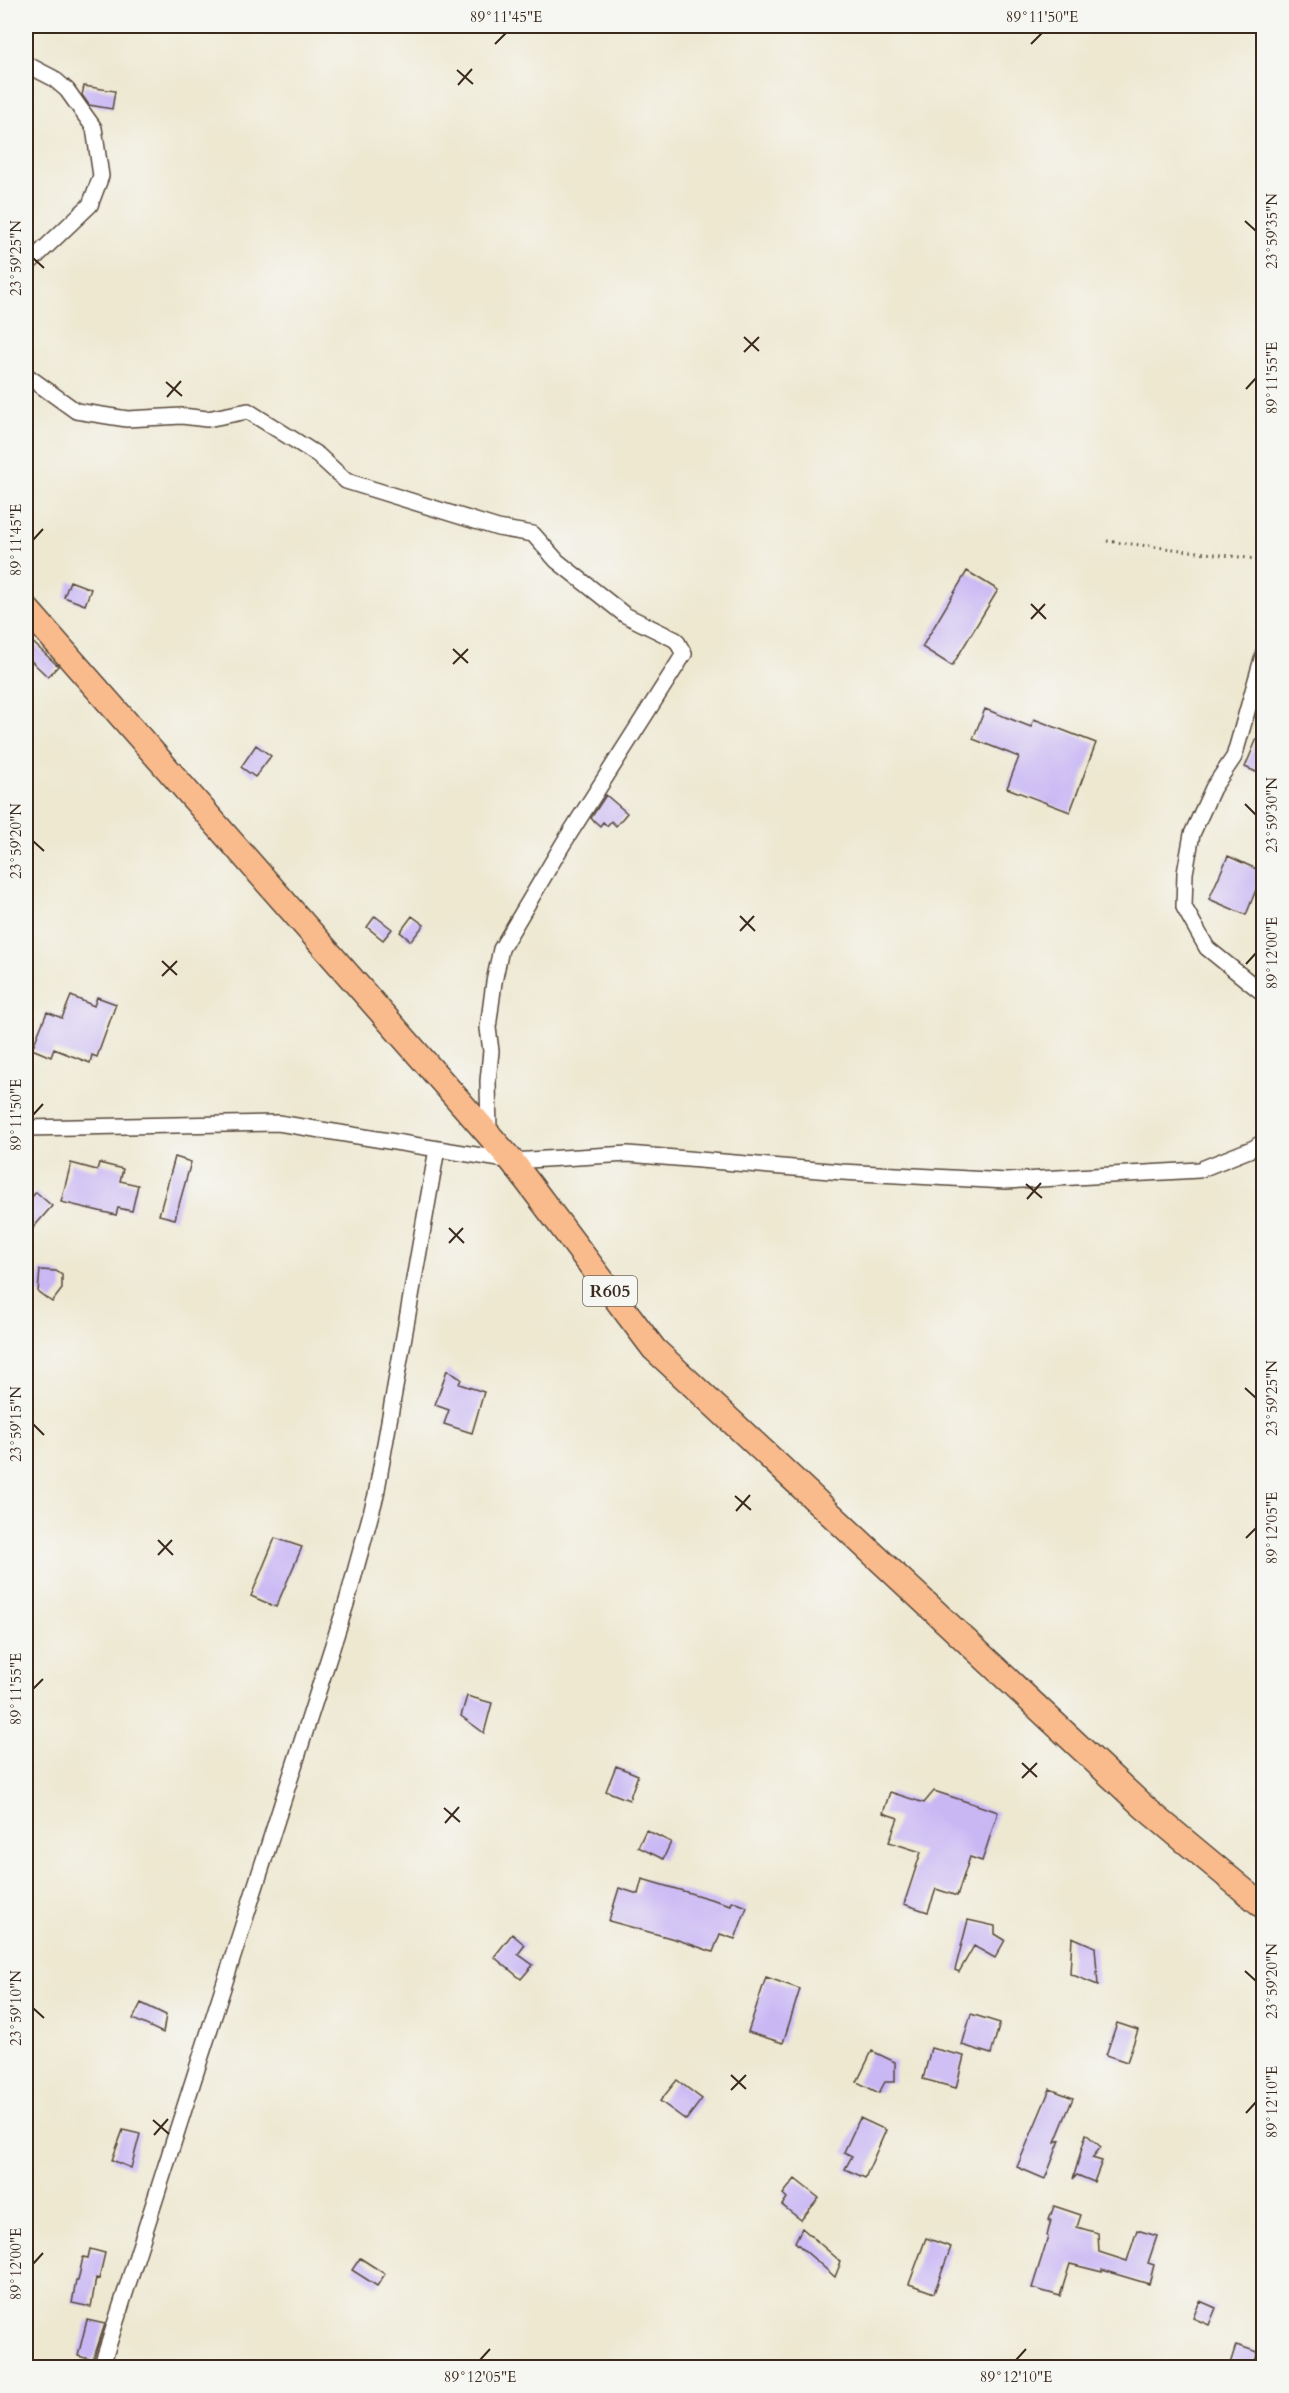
<svg xmlns="http://www.w3.org/2000/svg" width="1289" height="2393" viewBox="0 0 1289 2393" font-family="Cardo,serif">
	<style>
		.building { fill: #c9b7f4 }
		.lines { fill: none; stroke-linecap: round; stroke-linejoin: round }
		.minor-casing { stroke: #564639; stroke-width: 18 }
		.primary-casing { stroke: #564639; stroke-width: 27 }
		.path { stroke: #564639; stroke-width: 3; stroke-dasharray: 1.5 4.5; stroke-linecap: butt }
		.minor { stroke: #fff; stroke-width: 15 }
		.primary { stroke: #fabb8c; stroke-width: 24 }
		.ticks { fill: none; stroke: #3b2a1e; stroke-width: 2 }
		.labels { text-anchor: middle; stroke-width: 4.5; stroke-linejoin: round; paint-order: stroke }
		.shield { fill: #f6f6f2; stroke: #73675e; stroke-width: 1.5 }
		.shield-label { font-size: 18px; font-weight: bold; fill: #3b2a1e }
		.neatline { fill: none; stroke: #3b2a1e; stroke-width: 2 }
		.ticks-label { font-size: 15px; text-anchor: middle; fill: #3b2a1e }
	</style>
	<rect width="100%" height="100%" fill="#f6f6f2"/>
	<filter id="ink" filterUnits="userSpaceOnUse"><feTurbulence type="fractalNoise" baseFrequency=".0167" numOctaves="2"/><feDisplacementMap in="SourceGraphic" scale="12" xChannelSelector="R" yChannelSelector="G"/><feConvolveMatrix kernelMatrix="1 2 1 2 8 2 1 2 1" color-interpolation-filters="sRGB"/></filter>
	<filter id="wash" filterUnits="userSpaceOnUse"><feTurbulence type="fractalNoise" baseFrequency=".008" numOctaves="4" result="noise"/><feDisplacementMap in="SourceGraphic" scale="24" xChannelSelector="R" yChannelSelector="G"/><feGaussianBlur stdDeviation="1.35" result="paint"/><feColorMatrix in="noise" values="0 0 0 0 0 0 0 0 0 0 0 0 0 0 0 0 0 1.4 0 .05"/><feComposite in="paint" operator="in"/></filter>
	<g filter="url(#wash)">
		<rect width="100%" height="100%" fill="#eee8d1"/>
		<g id="blocks">
			<path class="building" d="M84,86l31,5 -3,18 -23,-4 -7,-10z
				M967,571l31,19 -46,76 -30,-19z
				M70,581l21,8 -6,16 -21,-8z
				M26,636l32,30 -10,11 -22,-21z
				M985,709l46,18 3,-8 62,24 -26,69 -63,-24 12,-31 -46,-18z
				M1263,724v51l-18,-8z
				M256,745l15,11 -16,21 -14,-10z
				M606,795l21,18 -11,13 -5,-5 -4,5 -4,-4 -3,4 -9,-8z
				M1228,856l35,16 -17,43 -37,-16z
				M375,916l17,13 -9,11 -16,-13z
				M412,916l12,9 -13,16 -11,-9z
				M71,996l23,10 3,-9 19,7 -19,53 -5,-2 -2,8 -36,-14 -3,8 -19,-8 15,-37 15,6z
				M175,1157l16,5 -16,57 -16,-4z
				M71,1163l26,7 2,-7 24,6 -3,12 18,4 -6,26 -14,-3 -2,7 -55,-13z
				M36,1192l16,14 -26,30v-32z
				M40,1270l16,1 6,4v14l-10,13 -14,-10z
				M447,1370l14,9 -2,5 25,8 -12,41 -28,-9 5,-14 -14,-5z
				M275,1538l27,9 -26,60 -25,-11z
				M467,1696l25,7 -8,30 -23,-17z
				M616,1766l22,9 -9,25 -23,-9z
				M934,1791l64,21 -16,49 -12,-4 -13,39 -21,-7 -8,23 -24,-8 17,-52 -32,-10 9,-24 -15,-5 7,-21 34,11z
				M646,1830l25,12 -8,17 -25,-12z
				M642,1879l89,26 1,-4 15,6 -12,32 -15,-5 -7,18 -35,-12 -69,-19 10,-33 19,6z
				M968,1920l27,6v8l10,6 -10,18 -21,-12 -15,26 -4,-2z
				M512,1934l13,11 -7,9 15,11 -12,14 -27,-22z
				M1072,1937l23,10 3,38 -28,-11z
				M766,1977l34,12 -17,54 -35,-11z
				M141,2003l25,12 -3,18 -30,-14z
				M971,2014l29,9 -9,31 -29,-9z
				M1117,2023l21,7 -11,32 -21,-7z
				M931,2048l33,8 -8,32 -33,-9z
				M872,2051l23,11v20h-10l-6,11 -22,-11z
				M677,2080l25,19 -16,21 -26,-19z
				M1050,2089l23,9 -18,44 5,-2 -15,39 -28,-12z
				M860,2118l26,12 -21,48 -20,-9 7,-13 -8,-4z
				M123,2130l17,4 -9,34 -19,-8z
				M1086,2134l15,13 -9,11 10,3 -8,21 -17,-7 -4,4z
				M795,2179l24,19 -18,22 -19,-15 5,-7 -4,-4z
				M1054,2206l27,9 -4,12 21,6 1,19 28,9 10,-31 20,6 -9,27 6,2 -5,19 -47,-14v2l-32,-8 -10,32 -28,-8 16,-51 -1,-1 4,-16h-2z
				M802,2228l39,34 -6,15 -40,-35z
				M926,2238l25,9 -17,46 -25,-9z
				M90,2249l15,4 -6,26 -3,-1 -5,29 -19,-4 4,-22h2l5,-24 5,1z
				M360,2258l25,16 -8,12 -25,-16z
				M1200,2301l16,7 -7,17 -16,-7z
				M87,2320l18,4 -12,36 -15,-4z
				M1236,2345l22,7 -5,15h-24z"/>
		</g>
	</g>
	<g filter="url(#ink)">
		<use href="#blocks" fill-opacity="0" stroke="#564639" stroke-width="1.5"/>
		<g class="lines">
			<defs>
				<path id="minor" d="M26,64l27,14 14,12 27,38 7,48 -11,29 -64,61
					M26,375l50,36 51,8 55,-3 25,3 41,-8 70,44 28,26 152,47 35,6 24,27 68,54 51,25 8,14 -121,190 -62,105 -7,33 -6,46 3,23 -3,30 1,53
					M1264,652l-30,105 -21,31 -21,46 -7,39 -1,34 23,41 57,46
					M26,1128l252,-5 234,38 116,-7 214,18 164,9 193,-11 55,-22 10,-7
					M101,2368l246,-767 29,-106 61,-346"/>
				<path id="primary" d="M26,608l486,553 142,188 490,458 120,100"/>
			</defs>
			<use href="#minor" class="minor-casing"/>
			<use href="#primary" class="primary-casing"/>
			<path class="path" d="M1107,541l157,19"/>
			<use href="#minor" class="minor"/>
			<use href="#primary" class="primary"/>
		</g>
	</g>
	<path class="ticks" d="M495,44l11,-11M1031,44l11,-11M457,70l16,14M458,85l14,-16M1245,221l11,10M33,258l11,10M744,337l15,14M744,352l15,-15M166,382l16,14M1246,389l10,-11M167,397l14,-16M33,540l10,-11M1031,604l15,15M1031,619l14,-15M453,649l15,14M453,664l15,-15M1245,804l11,11M33,841l11,10M740,916l15,15M740,931l14,-15M162,961l15,14M1246,964l10,-11M162,976l15,-15M33,1115l10,-11M1026,1184l16,14M1027,1199l14,-16M449,1228l15,15M449,1243l14,-15M1245,1388l11,10M33,1424l11,11M735,1496l16,14M736,1511l14,-16M1246,1538l10,-10M158,1540l15,15M158,1555l14,-15M33,1689l10,-10M1022,1763l15,14M1022,1778l15,-15M444,1808l16,14M445,1823l14,-16M1245,1971l11,10M33,2008l11,10M731,2075l15,14M731,2090l15,-15M1246,2113l10,-11M153,2120l16,14M154,2135l14,-16M33,2264l10,-11M480,2360l10,-11M1016,2360l10,-11"/>
	<g class="labels">
		<rect class="shield" x="583" y="1276" width="54" height="30" rx="4.5"/>
		<g class="shield-label">
			<text x="610" y="1297">R605</text>
		</g>
	</g>
	<rect width="1289" height="2393" fill="none" stroke="#f6f6f2" stroke-width="66"/>
	<rect x="33" y="33" width="1223" height="2327" class="neatline"/>
	<g class="ticks-label">
		<text x="506" y="22">89°11'45"E</text>
		<text x="1042" y="22">89°11'50"E</text>
		<text transform="translate(1272 231) rotate(-90)" y="5">23°59'35"N</text>
		<text transform="translate(16 258) rotate(-90)" y="5">23°59'25"N</text>
		<text transform="translate(1272 378) rotate(-90)" y="5">89°11'55"E</text>
		<text transform="translate(16 540) rotate(-90)" y="5">89°11'45"E</text>
		<text transform="translate(1272 815) rotate(-90)" y="5">23°59'30"N</text>
		<text transform="translate(16 841) rotate(-90)" y="5">23°59'20"N</text>
		<text transform="translate(1272 953) rotate(-90)" y="5">89°12'00"E</text>
		<text transform="translate(16 1115) rotate(-90)" y="5">89°11'50"E</text>
		<text transform="translate(1272 1398) rotate(-90)" y="5">23°59'25"N</text>
		<text transform="translate(16 1424) rotate(-90)" y="5">23°59'15"N</text>
		<text transform="translate(1272 1528) rotate(-90)" y="5">89°12'05"E</text>
		<text transform="translate(16 1689) rotate(-90)" y="5">89°11'55"E</text>
		<text transform="translate(1272 1981) rotate(-90)" y="5">23°59'20"N</text>
		<text transform="translate(16 2008) rotate(-90)" y="5">23°59'10"N</text>
		<text transform="translate(1272 2102) rotate(-90)" y="5">89°12'10"E</text>
		<text transform="translate(16 2264) rotate(-90)" y="5">89°12'00"E</text>
		<text x="480" y="2382">89°12'05"E</text>
		<text x="1016" y="2382">89°12'10"E</text>
	</g>
</svg>
